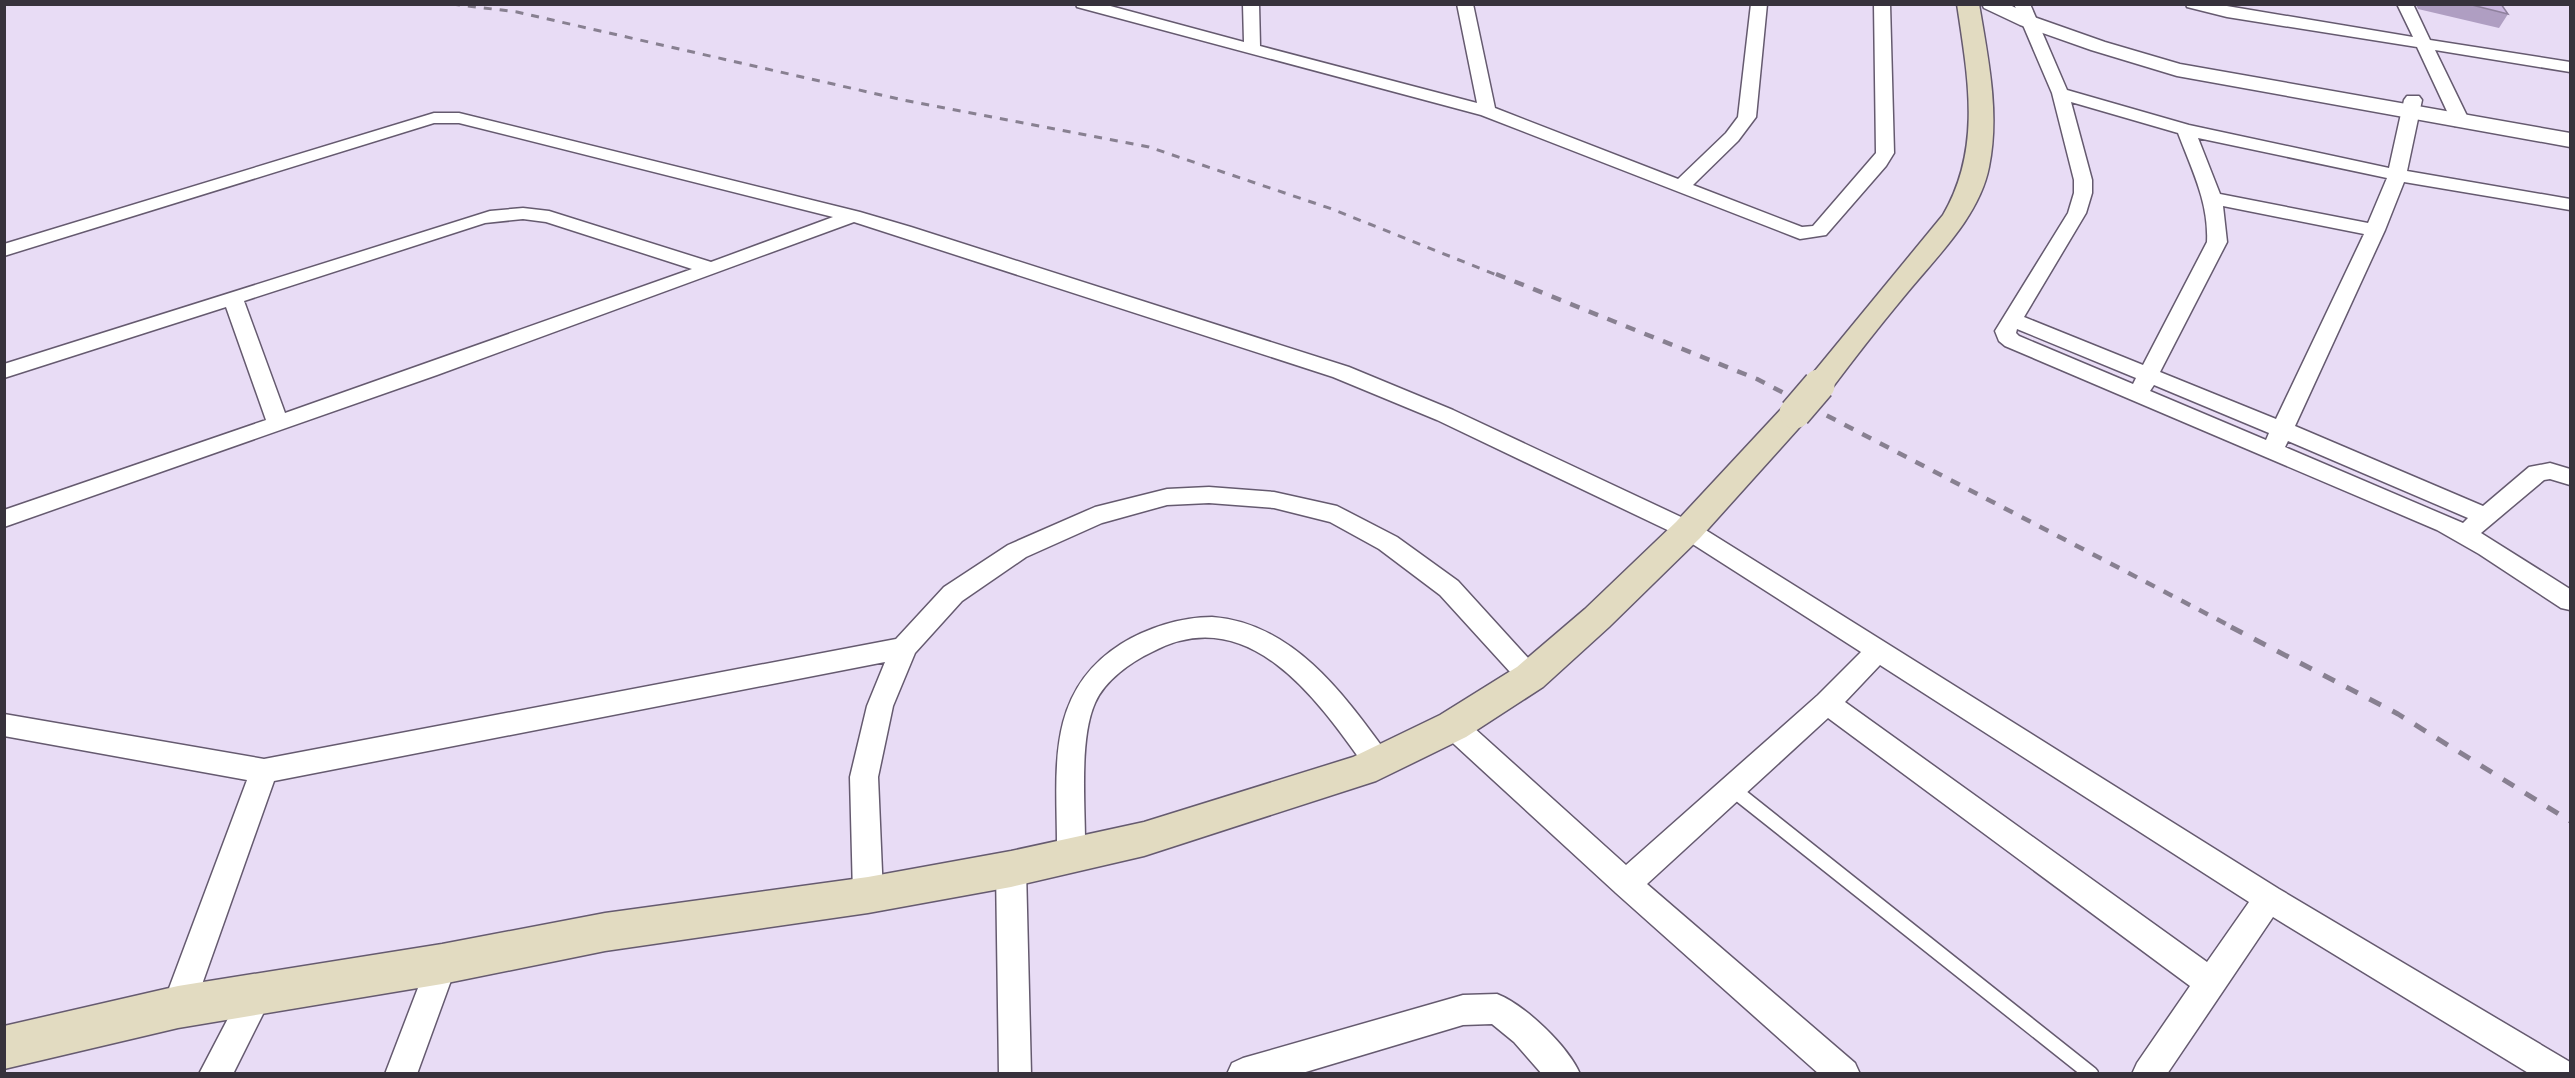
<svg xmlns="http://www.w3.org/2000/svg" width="2575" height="1078" viewBox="0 0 2575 1078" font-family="Georgia,serif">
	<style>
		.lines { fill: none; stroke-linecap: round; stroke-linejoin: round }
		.service-casing { stroke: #655a6f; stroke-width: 17 }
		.minor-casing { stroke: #655a6f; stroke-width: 3 }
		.tertiary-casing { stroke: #655a6f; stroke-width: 3 }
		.secondary-casing { stroke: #655a6f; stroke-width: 3 }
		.service { stroke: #fff; stroke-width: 14 }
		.minor { fill: #fff; fill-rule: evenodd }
		.tertiary { fill: #fff; fill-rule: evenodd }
		.secondary { fill: #e2dbc1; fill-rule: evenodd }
		.rail-far2 { stroke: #888091; stroke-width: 3; stroke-dasharray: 8 8; stroke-linecap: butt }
		.rail-far1 { stroke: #888091; stroke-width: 4.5; stroke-dasharray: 10 10; stroke-linecap: butt }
		.rail { stroke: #888091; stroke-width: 5; stroke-dasharray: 13 13; stroke-linecap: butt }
		.secondary-bridge-casing { stroke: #655a6f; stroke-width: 34; stroke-linecap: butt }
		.secondary-bridge { stroke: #e2dbc1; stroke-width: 31 }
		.wall { fill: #af9ec2 }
		.building { fill: #ccb8e1; stroke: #8f819e; stroke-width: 1.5 }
	</style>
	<rect width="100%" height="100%" fill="#e8dcf5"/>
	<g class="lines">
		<defs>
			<path id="service" d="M1731,788l360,286"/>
			<path id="minor" d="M1076,4h27l141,38 -1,-38h16l1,42 217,57 -20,-99h16l22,104 183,71 48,-46 12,-16 13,-113h16l-11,113 -18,24 -45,44 109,42 11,-1 63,-73 -2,-149h16l4,149 -8,13 -60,69 -26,4 -319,-124 -404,-108z
				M2014,4h16l37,86 122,35 200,43 15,-68 3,-4h12l3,4 -15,71 163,28v11l-166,-28 -19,48 -90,196 188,80 46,-39 21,-4 20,6v16l-20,-6 -6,1 -63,53 89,56v21l-9,-2 -82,-54 -42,-24 -432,-184 -6,-5 -4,-10 73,-118 6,-20v-13l-22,-87zM2071,102l107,31c14,37 31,70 29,109l-64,123 -119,-48 62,-104 6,-20v-13zM2198,138l189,40 -19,45 -148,-29zM2223,206l141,28 -88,185 -116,-47 67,-130zM2017,329l119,49 -3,6 -114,-48 -3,-3zM2154,385l115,48 -3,7 -116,-49zM2288,441l180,77 -5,5 -178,-76z
				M2186,4h29l198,33 -16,-33h16l17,36 140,22v10l-135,-22 35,72 -3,4h-12l-3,-4 -35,-75 -190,-30 -40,-10z
				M434,113h25l401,99 51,15 438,140 104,43 243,114 583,365 291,173v12h-40l-257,-157 -106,157h-35l5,-11 53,-77 -362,-268 -181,166 208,179 5,11h-41l-203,-181 -173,-159 -3,-8 3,-8 10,-3 10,3 163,147 192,-170 43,-43 -181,-116 -243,-116 -104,-43 -479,-155 -417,153 -433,152v-17l262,-90 -40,-113 -222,71v-14l486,-153 33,-3 26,3 162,51 122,-45 -374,-94h-25l-430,133v-12zM523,219l23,3 146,47 -407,144 -41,-112 241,-78zM1880,665l369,237 -42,60 -362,-260z
				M1209,487l65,5 63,14 60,31 61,44 81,89 4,7 -4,7 -9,3 -9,-3 -81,-89 -61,-46 -49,-27 -56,-14 -65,-5 -42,2 -65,18 -76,34 -64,44 -47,52 -22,53 -15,71 5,118 -5,9 -10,4 -10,-4 -5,-9 -3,-118 17,-71 18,-44 -611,119 -80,226 -5,11 -11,4 -11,-4 -5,-11 85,-227 -243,-44v-22l260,45 632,-120 48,-52 64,-42 87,-38 72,-18z
				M1212,617c82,6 133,79 177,139l4,8 -4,8 -10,4 -10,-4c-49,-69 -119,-173 -217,-120 -21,10 -47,28 -57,51 -17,38 -9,110 -10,153l-4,9 -10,4 -10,-4 -4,-9c1,-80 -15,-162 64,-212 26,-16 60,-27 91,-27z
				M1011,856l10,4 5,9 5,205h-32l-3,-205 5,-9z
				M442,950l11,4 4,10 -40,110h-32l46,-120z
				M257,979l11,5 5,10 -40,80h-34l47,-90z
				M1497,994c28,11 71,52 83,80h-38l-28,-32 -22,-18 -29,1 -164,49h-72l5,-11 11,-5 220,-63z"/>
			<path id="tertiary" d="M1982,4h26l26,13 71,25 75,22 390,69v14l-393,-71 -86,-26 -71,-25 -36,-17z"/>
			<path id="secondary" d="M1957,4h22c9,54 21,109 10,163 -10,51 -55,92 -87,132 -25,30 -49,61 -73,93l-10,3 -10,-3 -5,-7 5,-7 134,-163c39,-67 25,-137 14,-211z
				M1795,403l11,3 4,7 -4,7 -106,118 -91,89 -66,60 -77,50 -90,44 -232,75 -133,31 -143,26 -263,38 -163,33 -264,44 -174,41v-43l174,-40 264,-42 163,-31 263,-36 143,-26 133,-29 209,-65 87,-42 77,-48 68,-58 91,-87 108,-116z"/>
		</defs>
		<use href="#service" class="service-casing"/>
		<use href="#minor" class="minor-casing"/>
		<use href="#tertiary" class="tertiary-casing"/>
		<use href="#secondary" class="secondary-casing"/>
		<use href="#service" class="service"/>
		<use href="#minor" class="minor"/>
		<use href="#tertiary" class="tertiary"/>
		<use href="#secondary" class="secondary"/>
		<path class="rail-far2" d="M452,4l65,8 386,88 246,47 183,62 167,67"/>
		<path class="rail-far1" d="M1496,274l261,105 477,249"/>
		<path class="rail" d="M2231,627l167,87 172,107"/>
		<defs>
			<path id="secondary-bridge" d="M1795,413l24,-28"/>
		</defs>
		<use href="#secondary-bridge" class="secondary-bridge-casing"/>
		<use href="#secondary-bridge" class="secondary-bridge"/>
	</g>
	<path class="wall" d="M2416,4h85l7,10 -9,14 -81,-19z"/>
	<path class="building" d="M2468,4h33l7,10z"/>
	<rect width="2575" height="1078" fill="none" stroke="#37323c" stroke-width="12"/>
</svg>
